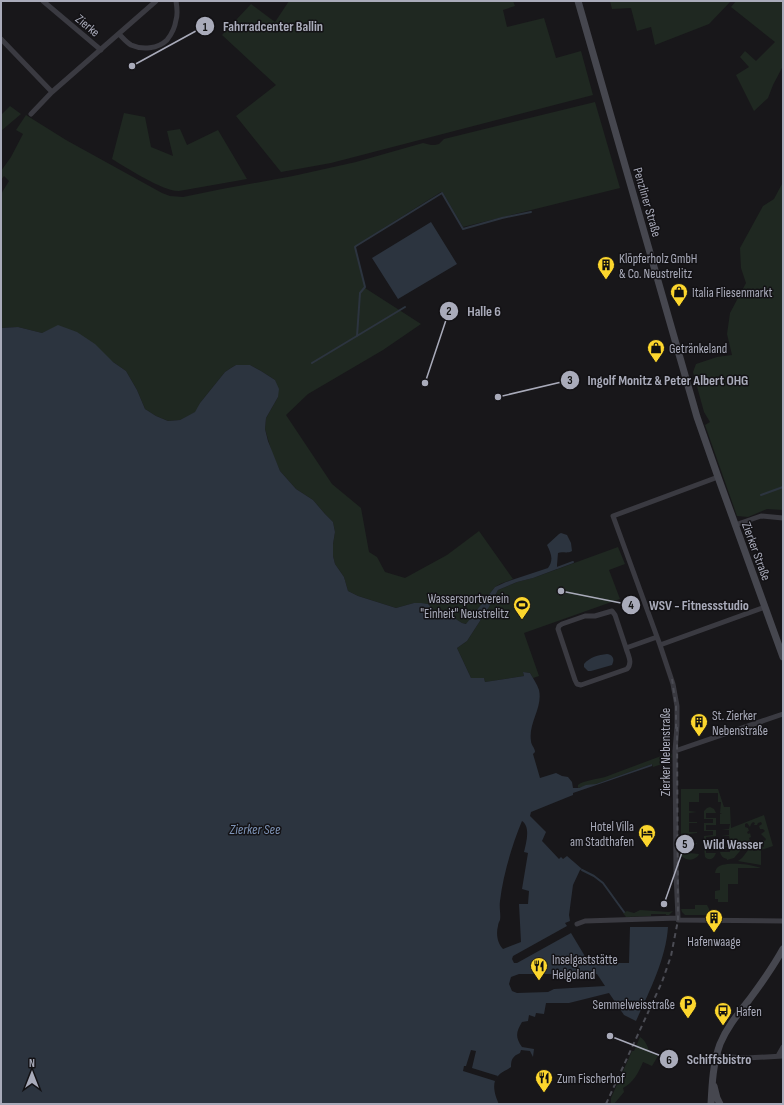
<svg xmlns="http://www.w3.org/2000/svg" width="784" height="1105" viewBox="0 0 784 1105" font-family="'Sofia Sans Condensed',sans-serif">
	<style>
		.green { fill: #1f2821 }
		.water { fill: #2c343f; fill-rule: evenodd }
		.pier { fill: #18171a }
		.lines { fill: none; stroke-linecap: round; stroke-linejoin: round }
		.stream { stroke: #2c343f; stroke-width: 2 }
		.street { stroke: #3a3a41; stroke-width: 5 }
		.secondary { stroke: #46474f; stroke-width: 7 }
		.rail { stroke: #4b4c54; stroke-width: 2; stroke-dasharray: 5 4; stroke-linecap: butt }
		.labels { text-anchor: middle; stroke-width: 3; stroke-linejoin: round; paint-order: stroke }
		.street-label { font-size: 13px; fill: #a9abba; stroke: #131215 }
		.poi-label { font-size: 13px; fill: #a9abba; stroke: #131215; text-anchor: start }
		.water-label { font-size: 14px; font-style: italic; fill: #7e94b7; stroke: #131215 }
		.leader { fill: none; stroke: #a9abba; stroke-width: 1.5 }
		.callout-dot { fill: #a9abba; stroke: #131215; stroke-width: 1.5 }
		.mark-label { font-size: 12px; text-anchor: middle; font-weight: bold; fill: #111 }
		.callout-label { font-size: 14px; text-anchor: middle; font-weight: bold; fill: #a9abba; stroke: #131215; stroke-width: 3; stroke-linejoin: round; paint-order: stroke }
	</style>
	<rect width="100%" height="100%" fill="#18171a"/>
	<path class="green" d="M289,1h224l2,5 -12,4 4,17 37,-9 12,40 25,-7 12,44 -262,68 -50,9 -45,-56 40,-31 -54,-50 29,-31 24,18z
		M610,1h121l-22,23 -54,21 -4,-18 -14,4 -6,-23 -19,1z
		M736,1h47v65l-10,19 -5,13 -14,13 -18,-36 13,-8 -9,-10 5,-6 11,10 19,-19 -44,-35z
		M595,102l25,86 -157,39 -20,-34 -2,-1 -86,54 10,42 56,36 -38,26 -75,44 -22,21 46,69 29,24 8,44 8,5 8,15 20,6 42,-23 32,-24 34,48 -13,5 -5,3 -28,37 -5,-1 -11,-7 -12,-1 -11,-11 -14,-1 -18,5 -38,-12 -10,-5 -4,-14 -9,-13 -2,-8v-12l2,-12 -2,-10 -8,-8 -12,-14 -17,-11 -16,-18 -8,-18 -7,-24 1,-11 12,-21 -3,-17 -14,-9 -11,-6h-14l-5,3 -6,4 -25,31 -4,9 -16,8 -12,1 -12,-5 -11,-7 -8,-19 -11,-19 -13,-9 -55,-36 -16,7 -24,-6 -17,1v-134l8,-13 -5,-5 -3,4v-9l10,-14 12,-23 -7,-4 10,-15 40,25 96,53 8,3 13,1 39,-8 71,-13 63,-14 67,-19 8,2h4l4,-1 5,-5z
		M10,106l11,8 -20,17v-16z
		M124,113l21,4 6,30 22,9 -6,-25 13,-2 7,16 31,-15 29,49 -68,12c-15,1 -52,-23 -67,-32z
		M783,182v328l-16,-1 -19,8 -11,-1 -32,-91 5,-3 -6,-10 -11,-40 3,-8 21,-7 15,-2 -5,-21 3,-21 16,-30 -5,-15 -1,-20 23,-42 11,-7z
		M618,547l7,17 -16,6 11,29 -96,34 15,43 -6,2 -3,-5 -7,-1 1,4 -39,6 -1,-4h-13l-14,-30 10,-7 22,-34 9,-17 19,-8 16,-4z
		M669,753l3,1 -1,7 -18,6 -1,-3 -56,20 -18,4v-3c4,-4 20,-6 27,-8 21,-8 43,-16 64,-24z
		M681,789h37l6,18h6l1,21 33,-13 9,31 -12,4v15l-23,-4 4,-3 7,-9 5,2 6,-2v-3l4,1 -1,-6v-1l2,1 1,-2 -5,-5 4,-3 -2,-2h-3l-1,-3 3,-2 -1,-2 -3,1 -1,2h-3l1,-2 -2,-1 -2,2 -1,3 -3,-4 -2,1v3l3,1 1,3h-1l-1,2 2,1 1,-1 1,4 -2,1 1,3 -4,1 -1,3 -11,13 -7,2v-1c-4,-1 -6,-3 -7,-7h10v-5h-9v-1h9v-5h-9l9,-1 -1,-4 -8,-1h8v-5h-8l8,-1 1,-5h-10v-10l2,-1h-2l1,-11h-3v-9h-19v9h-10v9l8,1 -8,1v9h8v1h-8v9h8v1l-8,1v9h8v1h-8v9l10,1 -1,2c-5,5 -13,5 -17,-1z
		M710,807l4,2 2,4h-10v5h10v7h-10v5h10v6l-10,1v4h10v7h-10v5h10l-2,4c-3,3 -6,3 -9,0l-1,-10h9v-5h-9v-6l9,-1v-4h-9v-8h9v-4h-9v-8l3,-3z
		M727,864c9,-1 24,0 34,4h-23v16h-10v18h-10v-3h-3v-8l5,-1v-17h-5c1,-7 6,-8 12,-9z
		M695,905h12l2,4v5l-1,1h-23l-3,-3 -1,-3h14z
		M640,910l29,2 4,-1 -4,4h-3v-1h-15v2l-25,1 -3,-4 4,-2 7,2z
		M640,1037c5,3 8,9 9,15l9,4 -6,10 -9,-4c-4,10 -10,21 -20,26l1,4 -10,12h-3v-6l21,-47h2z"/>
	<path class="water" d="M431,222l26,42 -59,35 -26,-41z
		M58,325l19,7 18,12 18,18 13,9 11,19 8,19 11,7 12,5 12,-1 15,-8 5,-9 25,-31 6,-4 5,-3h14l11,6 14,9 4,9 -1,8 -12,21 -1,11 3,12 12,30 16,18 17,11 12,14 8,8 2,10 -2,12v12l2,8 9,13 4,14 10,5 38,12 18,-5h7l7,1 11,11 12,1 11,7 4,1 29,-37 11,-5 42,-14c6,-8 3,-15 -1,-23l12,-11 2,-1 6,2 4,8 1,8c-5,3 -10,0 -14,2l-1,12v4l-24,9 -16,4 -19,8 -9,17 -22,34 -10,7 14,30h13l1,4 39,-6 -1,-4 7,1c3,5 7,11 9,17 4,18 -11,33 -8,51 0,4 4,7 4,11l-2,2 7,24 16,-5 6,3 6,1 4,5 1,6h6l7,-3 10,-1 56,-20v2l-79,27v2l-42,17 -1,4 16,16 -4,9 1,1 16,17 2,-2 2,2 4,-3 15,13 -2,1 -7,15 -4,30 1,6 -5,2 2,3 -54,30 -1,3 2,4h3l54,-30 18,30h40l1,-36h38c-2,32 -19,65 -32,94l-12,-6 -15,-22 -40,10h-23l-2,11 -8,-1 -1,4 -6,-2 -1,6 -6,1c-6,10 -7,15 0,25l12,2 -1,8 -3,-6 -9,-1 -1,3c-7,3 -9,6 -9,14 -4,3 -10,5 -13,9 -7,7 -3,20 1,28h-498v-776l17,-1 24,6zM522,821c9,6 4,22 2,31l4,1 -6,36 7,2 -1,13h-9l2,38 -18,7c-6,-6 -7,-16 -5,-23 0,-2 1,-4 2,-6 1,-6 -1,-12 0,-19 3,-26 12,-56 22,-80zM519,974h78l8,12 -51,3 -6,3 -31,1 -5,-2 -3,-7 2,-7z
		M607,654c6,1 8,5 5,11l-21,6h-3l-4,-4v-3c6,-7 14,-9 23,-10z"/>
	<path class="pier" d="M471,1050l5,1 -4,17 26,8 -3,5 -32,-10 1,-5h2z"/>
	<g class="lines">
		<path class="stream" d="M357,336l3,-43 5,-6 -10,-40 1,-1 86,-53 21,36 39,-11 29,-6
			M312,363l93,-56
			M761,495l22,-8
			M557,568l16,-6
			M582,870l12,6 9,7 21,29"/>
		<path class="street" d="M43,1l58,49
			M119,34c4,4 7,8 12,11 11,5 27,4 36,-5 4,-5 8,-13 9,-20 2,-6 1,-13 0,-19
			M1,39l51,53
			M31,114l21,-22 104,-91
			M735,525l26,-9 22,2
			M660,645l105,-38
			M626,648l-11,-33 -3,-4 -17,5h-10l-23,8 -3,2 -1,3 17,51 2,4 4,1 46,-16c6,-6 1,-14 -1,-21l31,-11
			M675,751l108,-37
			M678,918l-2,-45 -1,-122 2,-25v-20l-4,-22 -13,-39 -47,-129 105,-39
			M577,924l8,-3 93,-3v2l105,1
			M716,1056l30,2 37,-2
			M778,1056l5,-9"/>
		<path class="secondary" d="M578,1l119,416 21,60 65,180
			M714,1086l3,12 3,6
			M711,1104c1,-20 2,-41 9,-60 7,-17 18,-30 29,-44 12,-16 24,-33 34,-51"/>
		<path class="rail" d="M672,679l4,27v25
			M606,1104l56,-122 9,-26 7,-36 -1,-193"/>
	</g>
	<defs>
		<symbol id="building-pin" viewBox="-11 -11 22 30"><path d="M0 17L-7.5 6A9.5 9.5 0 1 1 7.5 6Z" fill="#fcd62d" stroke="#131215"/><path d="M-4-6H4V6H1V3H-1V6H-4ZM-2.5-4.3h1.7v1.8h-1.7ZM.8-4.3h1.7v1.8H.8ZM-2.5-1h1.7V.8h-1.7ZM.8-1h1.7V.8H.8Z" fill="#111"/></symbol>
		<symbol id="shop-pin" viewBox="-11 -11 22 30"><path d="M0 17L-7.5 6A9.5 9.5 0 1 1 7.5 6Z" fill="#fcd62d" stroke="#131215"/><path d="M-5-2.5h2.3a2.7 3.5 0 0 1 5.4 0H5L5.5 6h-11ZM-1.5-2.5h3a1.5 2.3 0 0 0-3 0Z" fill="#111"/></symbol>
		<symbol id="stadium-pin" viewBox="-11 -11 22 30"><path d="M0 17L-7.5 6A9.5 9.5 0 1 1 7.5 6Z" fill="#fcd62d" stroke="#131215"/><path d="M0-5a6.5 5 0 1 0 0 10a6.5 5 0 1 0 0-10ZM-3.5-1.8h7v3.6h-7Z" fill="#111"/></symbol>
		<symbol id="hotel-pin" viewBox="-11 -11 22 30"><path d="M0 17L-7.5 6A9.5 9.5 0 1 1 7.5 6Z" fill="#fcd62d" stroke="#131215"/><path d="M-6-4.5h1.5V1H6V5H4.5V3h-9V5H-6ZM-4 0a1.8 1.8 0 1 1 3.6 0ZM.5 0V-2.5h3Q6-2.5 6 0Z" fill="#111"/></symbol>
		<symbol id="restaurant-pin" viewBox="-11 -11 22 30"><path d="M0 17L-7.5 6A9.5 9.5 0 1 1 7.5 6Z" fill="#fcd62d" stroke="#131215"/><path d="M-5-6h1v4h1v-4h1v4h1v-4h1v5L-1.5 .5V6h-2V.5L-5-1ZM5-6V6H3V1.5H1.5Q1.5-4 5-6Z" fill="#111"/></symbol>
		<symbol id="parking-pin" viewBox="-11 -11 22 30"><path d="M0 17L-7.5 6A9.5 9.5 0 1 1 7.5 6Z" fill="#fcd62d" stroke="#131215"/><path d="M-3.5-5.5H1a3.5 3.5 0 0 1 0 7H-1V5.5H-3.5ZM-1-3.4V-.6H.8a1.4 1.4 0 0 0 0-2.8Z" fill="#111"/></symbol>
		<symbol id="bus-pin" viewBox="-11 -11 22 30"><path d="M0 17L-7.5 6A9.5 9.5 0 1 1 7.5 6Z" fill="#fcd62d" stroke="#131215"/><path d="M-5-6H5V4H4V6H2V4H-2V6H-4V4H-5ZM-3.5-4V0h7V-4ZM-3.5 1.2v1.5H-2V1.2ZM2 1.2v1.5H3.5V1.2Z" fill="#111"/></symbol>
	</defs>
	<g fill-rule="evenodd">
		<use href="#building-pin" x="596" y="255" width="20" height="27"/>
		<use href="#shop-pin" x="669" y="282" width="20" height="27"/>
		<use href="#shop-pin" x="646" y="338" width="20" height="27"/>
		<use href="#stadium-pin" x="512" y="595" width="20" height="27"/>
		<use href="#building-pin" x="689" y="712" width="20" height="27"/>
		<use href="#hotel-pin" x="637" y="823" width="20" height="27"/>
		<use href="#building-pin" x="704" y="908" width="20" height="27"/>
		<use href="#restaurant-pin" x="529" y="956" width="20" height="27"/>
		<use href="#parking-pin" x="678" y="994" width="20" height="27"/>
		<use href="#bus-pin" x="713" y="1001" width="20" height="27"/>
		<use href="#restaurant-pin" x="534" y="1068" width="20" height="27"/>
	</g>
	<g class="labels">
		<g class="street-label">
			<text transform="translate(88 25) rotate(40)" y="5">Zierke</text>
			<text transform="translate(648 202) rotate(74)" y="5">Penzliner Straße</text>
			<text transform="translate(757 551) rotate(70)" y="5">Zierker Straße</text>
			<text transform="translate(665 752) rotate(-90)" y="5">Zierker Nebenstraße</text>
		</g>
		<g class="poi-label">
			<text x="619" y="263">Klöpferholz GmbH<tspan x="619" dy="15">&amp; Co. Neustrelitz</tspan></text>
			<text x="692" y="297">Italia Fliesenmarkt</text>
			<text x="669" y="353">Getränkeland</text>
			<text x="509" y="603" text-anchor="end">Wassersportverein<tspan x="509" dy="15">"Einheit" Neustrelitz</tspan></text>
			<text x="712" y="720">St. Zierker<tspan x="712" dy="15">Nebenstraße</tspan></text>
			<text x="634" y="831" text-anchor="end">Hotel Villa<tspan x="634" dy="15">am Stadthafen</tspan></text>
			<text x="714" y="946" text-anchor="middle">Hafenwaage</text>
			<text x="552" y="964">Inselgaststätte<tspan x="552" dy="15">Helgoland</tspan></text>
			<text x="675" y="1009" text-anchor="end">Semmelweisstraße</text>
			<text x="736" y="1016">Hafen</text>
			<text x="557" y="1083">Zum Fischerhof</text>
		</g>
		<g class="water-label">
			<text x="255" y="834">Zierker See</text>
		</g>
	</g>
	<path class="leader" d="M132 66L205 26M425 383L449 311M498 397L570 380M561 591L631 605M664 904L685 844M610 1036L669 1059"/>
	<g class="callout-dot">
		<circle cx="132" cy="66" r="4"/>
		<circle cx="425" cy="383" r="4"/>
		<circle cx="498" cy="397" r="4"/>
		<circle cx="561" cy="591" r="4"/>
		<circle cx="664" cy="904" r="4"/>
		<circle cx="610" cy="1036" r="4"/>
		<circle cx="205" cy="26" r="10"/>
		<circle cx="449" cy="311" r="10"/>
		<circle cx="570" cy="380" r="10"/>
		<circle cx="631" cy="605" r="10"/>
		<circle cx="685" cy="844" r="10"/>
		<circle cx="669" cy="1059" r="10"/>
	</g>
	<g class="mark-label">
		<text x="205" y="31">1</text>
		<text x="449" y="315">2</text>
		<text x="570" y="384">3</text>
		<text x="631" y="609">4</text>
		<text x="685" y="848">5</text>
		<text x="669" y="1064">6</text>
	</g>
	<g class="callout-label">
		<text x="273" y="31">Fahrradcenter Ballin</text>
		<text x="484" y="316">Halle 6</text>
		<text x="668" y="385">Ingolf Monitz &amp; Peter Albert OHG</text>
		<text x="699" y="610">WSV - Fitnessstudio</text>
		<text x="733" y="849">Wild Wasser</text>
		<text x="719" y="1064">Schiffsbistro</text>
	</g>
	<rect width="784" height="1105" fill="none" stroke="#a9abba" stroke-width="4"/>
	<g transform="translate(32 1073)" stroke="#131215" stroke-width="3" paint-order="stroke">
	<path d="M0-3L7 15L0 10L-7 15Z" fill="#a9abba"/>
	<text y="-6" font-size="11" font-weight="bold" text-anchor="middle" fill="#a9abba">N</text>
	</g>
</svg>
